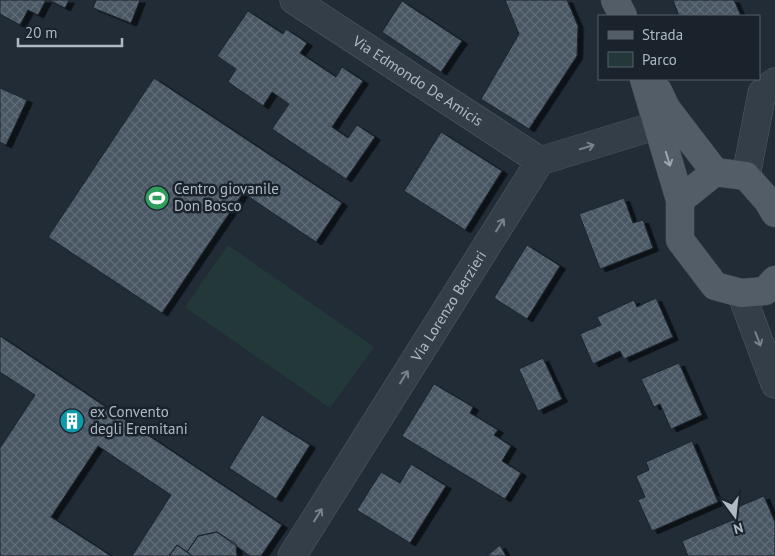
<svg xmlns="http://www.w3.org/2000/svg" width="775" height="556" viewBox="0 0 775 556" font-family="'PT Sans',sans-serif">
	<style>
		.green { fill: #233838 }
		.building { fill: url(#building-cross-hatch); stroke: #1c252e; filter: url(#shadow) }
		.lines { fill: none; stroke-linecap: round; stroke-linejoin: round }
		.minor-casing { stroke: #525c65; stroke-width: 29 }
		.major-casing { stroke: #3e4751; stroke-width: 29 }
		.minor { stroke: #343e48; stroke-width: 28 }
		.major { stroke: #525d68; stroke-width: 28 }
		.oneway { stroke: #78828c }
		.oneway2 { stroke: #9ca7b2 }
		.labels { text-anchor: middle; stroke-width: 5; stroke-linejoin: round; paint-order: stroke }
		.street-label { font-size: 15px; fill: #afb9c4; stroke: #1a232c }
		.poi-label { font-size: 15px; fill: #afb9c4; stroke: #1a232c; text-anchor: start }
	</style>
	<defs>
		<pattern id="building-cross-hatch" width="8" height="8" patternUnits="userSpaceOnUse" patternTransform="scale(1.25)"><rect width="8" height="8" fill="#495763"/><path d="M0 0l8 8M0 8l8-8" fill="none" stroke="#616d78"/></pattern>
		<filter id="shadow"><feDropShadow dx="5.5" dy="3" stdDeviation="0" flood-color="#0009"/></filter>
	</defs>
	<rect width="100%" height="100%" fill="#212c37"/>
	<path class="green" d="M228,245l146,102 -44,61 -145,-101z"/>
	<path class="building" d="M0,0h46l-8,15 -10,-5 -8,15 -20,-11z
		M49,0h20l-4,8z
		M96,0h44l-9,23 -38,-15z
		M505,0h62l11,26 -1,30 -48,73 -48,-30 38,-65z
		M673,0h61l7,16h-62z
		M402,1l60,40 -21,31 -59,-40z
		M248,11l35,23 3,-5 21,14 -7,10 36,24 6,-10 21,14 -31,46 16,11 9,-13 18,12 -29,42 -74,-50 17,-25 -17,-12 -9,14 -35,-24 8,-13 -19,-13z
		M154,78l188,125 -26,39 -73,-49 -81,120 -114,-76z
		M0,88l27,12 -21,45 -6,-3z
		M441,132l61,39 -37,59 -61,-39z
		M624,198l9,25 10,-3 10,28 -53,21 -21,-55z
		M527,245l33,21 -33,53 -33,-21z
		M656,298l17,39 -49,22 -4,-8 -27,13 -13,-30 21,-9 -4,-8 37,-17 3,7z
		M0,336l282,189 -21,31h-11l-33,-24 -19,4 -11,16 -10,-7 -8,11h-37l39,-61 -73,-49 -47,71 60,39h-111v-108l35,-53 -35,-23z
		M543,358l19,41 -24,12 -19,-42z
		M679,363l23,52 -31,14 -11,-25 -6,3 -13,-28z
		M434,384l39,23 -3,6 28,17 -4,5 17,11 -9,15 19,12 -16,26 -103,-63z
		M262,415l48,30 -34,54 -47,-31z
		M692,441l26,61 -66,29 -14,-31 7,-3 -9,-21 13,-6 -3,-8z
		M411,464l35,22 -36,57 -53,-33 24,-38 19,11z
		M764,496l11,26v34h-87l-6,-15 56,-23 -5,-9z
		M217,532l19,12 1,12h-45l-5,-4 11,-16z
		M177,545l10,7 5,4h-23z
		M500,545l6,11h-19z"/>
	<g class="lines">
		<defs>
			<g id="minor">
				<path id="s1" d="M294,0l246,161"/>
				<path d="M746,176l16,-83 13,-11"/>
				<path d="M741,293l34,91"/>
				<path id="s2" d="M292,556l248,-395 118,-36"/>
			</g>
			<path id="major" d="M615,0l8,16
				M644,79l36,121
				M658,91l8,17 49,64
				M775,213l-7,-12 -22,-25 -31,-4 -35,28v40l35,46 26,7 24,-2 10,-11"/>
		</defs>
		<use href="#minor" class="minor-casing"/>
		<use href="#major" class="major-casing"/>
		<use href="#minor" class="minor"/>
		<use href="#major" class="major"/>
	</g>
	<defs><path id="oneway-shaft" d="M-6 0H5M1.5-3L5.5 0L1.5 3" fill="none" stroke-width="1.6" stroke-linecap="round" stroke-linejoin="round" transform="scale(1.25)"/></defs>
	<g class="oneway">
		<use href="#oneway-shaft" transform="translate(587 147) rotate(-17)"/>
		<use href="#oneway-shaft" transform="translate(500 225) rotate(-58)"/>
		<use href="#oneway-shaft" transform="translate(758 339) rotate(69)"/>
		<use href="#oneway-shaft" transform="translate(404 377) rotate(-58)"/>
		<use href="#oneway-shaft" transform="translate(318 515) rotate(-58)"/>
	</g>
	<use class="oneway2" href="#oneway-shaft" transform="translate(668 159) rotate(73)"/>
	<defs>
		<symbol id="stadium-disc" viewBox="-11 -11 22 22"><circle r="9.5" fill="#2e9e5b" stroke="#1a232c"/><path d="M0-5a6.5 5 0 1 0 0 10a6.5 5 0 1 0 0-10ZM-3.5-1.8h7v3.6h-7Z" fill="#fff"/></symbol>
		<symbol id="building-disc" viewBox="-11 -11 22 22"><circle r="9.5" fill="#0f9aa8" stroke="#1a232c"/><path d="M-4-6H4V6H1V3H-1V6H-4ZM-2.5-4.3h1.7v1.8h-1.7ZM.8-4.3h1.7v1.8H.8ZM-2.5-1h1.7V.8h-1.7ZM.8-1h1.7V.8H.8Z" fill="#fff"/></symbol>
	</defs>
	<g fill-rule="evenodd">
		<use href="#stadium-disc" x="143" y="184" width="28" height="28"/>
		<use href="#building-disc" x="58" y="407" width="28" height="28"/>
	</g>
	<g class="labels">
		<g class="street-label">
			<text dy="5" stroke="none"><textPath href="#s1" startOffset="148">Via Edmondo De Amicis</textPath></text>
			<text dy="5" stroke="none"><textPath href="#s2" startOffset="295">Via Lorenzo Berzieri</textPath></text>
		</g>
		<g class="poi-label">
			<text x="174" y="194">Centro giovanile<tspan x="174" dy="17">Don Bosco</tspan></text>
			<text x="90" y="417">ex Convento<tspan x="90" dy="17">degli Eremitani</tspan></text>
		</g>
	</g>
	<rect x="598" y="15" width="162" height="65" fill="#1a232c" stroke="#565f69"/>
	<rect x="608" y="31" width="25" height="8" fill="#525d68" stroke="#565f69"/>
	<text x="642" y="40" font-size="15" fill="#afb9c4">Strada</text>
	<rect x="608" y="52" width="25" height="15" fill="#233838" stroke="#565f69"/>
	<text x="642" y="65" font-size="15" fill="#afb9c4">Parco</text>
	<g transform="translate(735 516) rotate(165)" stroke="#1a232c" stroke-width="4" paint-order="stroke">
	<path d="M0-4L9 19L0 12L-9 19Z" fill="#afb9c4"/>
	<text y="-8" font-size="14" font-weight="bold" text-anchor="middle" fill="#afb9c4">N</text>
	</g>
	<path d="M18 38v8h104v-8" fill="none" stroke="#afb9c4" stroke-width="2.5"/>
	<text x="25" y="38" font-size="15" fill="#afb9c4" stroke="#1a232c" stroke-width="4" paint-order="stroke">20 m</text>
</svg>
